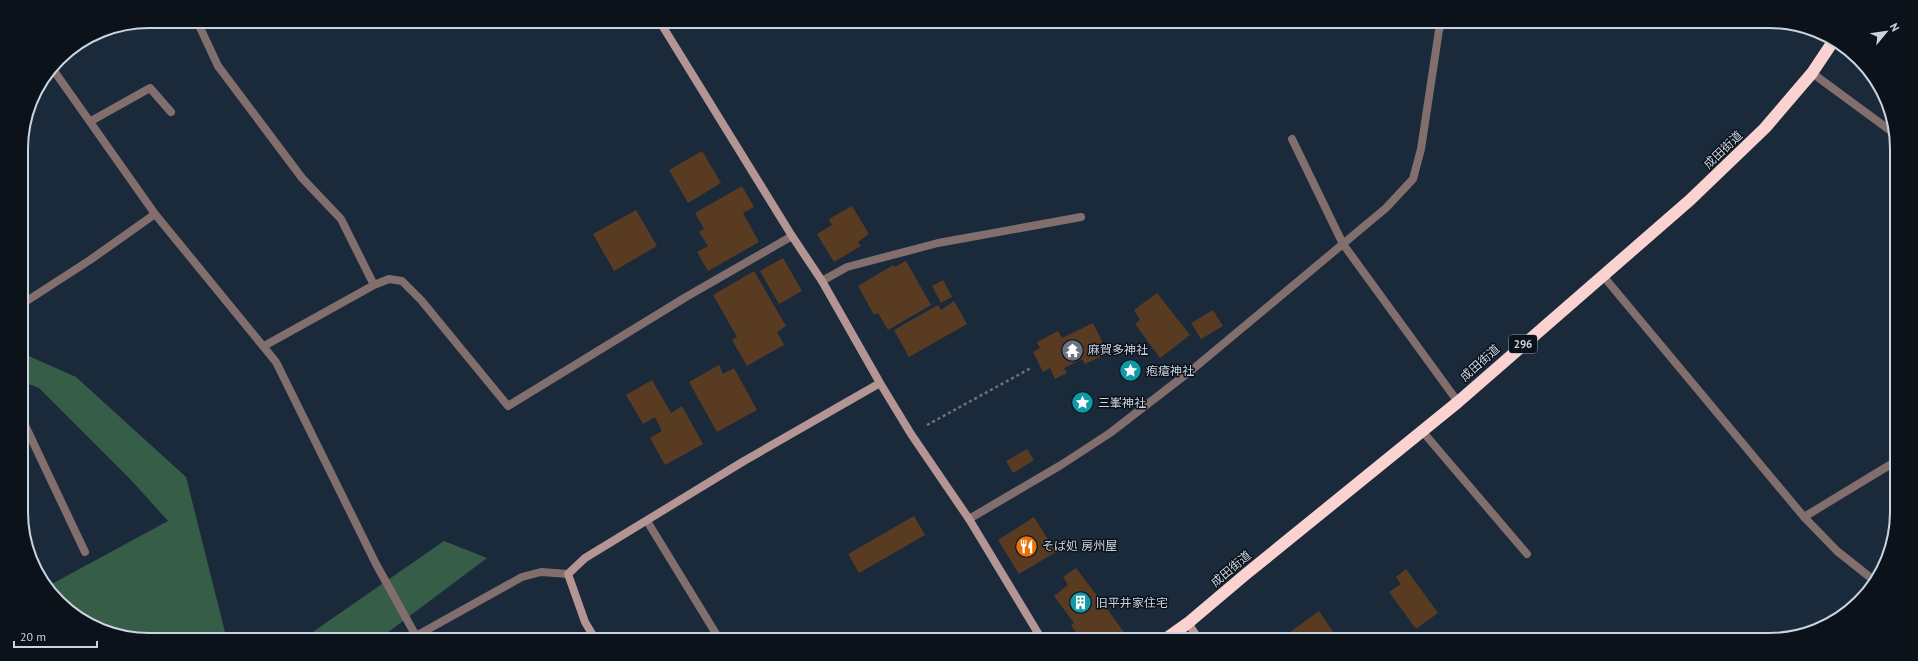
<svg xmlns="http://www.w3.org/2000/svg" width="1918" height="661" viewBox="0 0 1918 661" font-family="'PT Sans','Noto Sans JP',sans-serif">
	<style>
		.forest { fill: #365d47 }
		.building { fill: #593b22 }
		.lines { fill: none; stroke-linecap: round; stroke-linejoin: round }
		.path { stroke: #687584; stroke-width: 2.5; stroke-dasharray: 3 3; stroke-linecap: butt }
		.lane { stroke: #826e6d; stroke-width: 8 }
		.street { stroke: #826e6d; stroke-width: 8 }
		.secondary { stroke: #b59594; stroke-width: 8 }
		.highway { stroke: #fad2d0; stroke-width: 12 }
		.labels { text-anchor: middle; stroke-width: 3; stroke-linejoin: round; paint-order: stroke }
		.shield { fill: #0b121a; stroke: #919aa5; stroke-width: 1 }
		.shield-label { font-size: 11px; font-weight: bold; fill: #cad4e0 }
		.street-label { font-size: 12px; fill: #cad4e0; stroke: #0b121a }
		.poi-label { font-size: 12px; fill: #cad4e0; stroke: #0b121a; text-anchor: start }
		.rim { fill: none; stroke: #cad4e0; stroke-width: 2 }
	</style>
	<rect width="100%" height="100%" fill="#1a2a3b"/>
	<path class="forest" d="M22,353l54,24 110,100 40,159h-110l-31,-13 -32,-26 -5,-11 120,-65 -37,-41 -92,-92 -16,-6z
		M444,541l43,17 -104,78h-76z"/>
	<path class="building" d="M702,151l19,32 -33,20 -19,-33z
		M742,186l12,21 -11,6 16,29 -51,29 -11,-19 11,-6 -9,-14 5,-3 -9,-16z
		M852,206l17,28 -11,8 3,4 -27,16 -17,-28 15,-9 -3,-6z
		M636,210l21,36 -43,25 -21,-37z
		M783,258l19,33 -23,13 -19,-33z
		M906,261l25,44 -43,25 -10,-17 -4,2 -16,-29 35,-21 2,2z
		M754,271l32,55 -9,6 7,13 -37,21 -15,-26 5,-3 -24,-42z
		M943,280l9,17 -11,6 -9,-17z
		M1157,293l33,42 -30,23 -25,-34 5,-4 -6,-10z
		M954,301l13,23 -58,33 -15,-27 44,-25 3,5z
		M1213,310l10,16 -22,13 -10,-16z
		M1093,323l15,30 -23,11 -3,-5 -18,9 3,5 -12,6 -5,-11 -7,4 -10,-20 7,-4 -3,-6 21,-11 4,7z
		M719,365l4,9 11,-6 23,42 -40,22 -28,-50z
		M652,380l19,33 11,-7 21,38 -38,21 -15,-27 12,-7 -7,-14 -12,7 -17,-29z
		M1027,449l7,11 -21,13 -7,-12z
		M914,516l11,19 -66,38 -11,-19z
		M1034,517l22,35 -37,22 -21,-34z
		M1076,568l32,42 20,28h-57l6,-4 -6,-9 3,-2 -20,-27 14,-11 -5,-8z
		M1406,569l32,44 -22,16 -27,-37 12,-8 -5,-7z
		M1319,611l19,28 -56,-1z"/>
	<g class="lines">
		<path class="path" d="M927,425l104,-57"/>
		<path class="lane" d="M91,121l59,-33 21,24
			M1292,139l51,105 115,158
			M969,519l92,-54 49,-32 83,-64 193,-161 27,-29 8,-30 18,-119 3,-6
			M647,521l71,116"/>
		<path class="street" d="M197,21l21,45 84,112 39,41 33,66 -110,61
			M52,68l103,146 121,148 100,202 40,72 106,-59 19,-5 27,2
			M1812,73l83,61
			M1604,277l200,240 33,34 39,31
			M822,281l25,-14 91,-24 143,-26
			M374,285l15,-6 13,2 19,19 87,106 178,-109 106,-61
			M22,304l68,-44 65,-46
			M23,421l62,131
			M1423,432l104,122
			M1804,517l89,-54"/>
		<path class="secondary" d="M660,22l132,214 30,45 58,102 31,51 58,85 72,119
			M1188,623l10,15
			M594,637l-9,-15 -17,-48 17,-16 159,-97 136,-78"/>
		<path class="highway" d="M1167,638l21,-15 58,-49 212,-172 232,-202 75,-72 47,-55 22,-33"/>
	</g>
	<defs>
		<symbol id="temple-disc" viewBox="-11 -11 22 22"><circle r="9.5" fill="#6b7280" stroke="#0b121a"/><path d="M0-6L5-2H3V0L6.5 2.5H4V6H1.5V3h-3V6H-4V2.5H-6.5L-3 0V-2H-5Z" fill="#fff"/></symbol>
		<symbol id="sight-disc" viewBox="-11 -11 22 22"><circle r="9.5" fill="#0f9aa8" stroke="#0b121a"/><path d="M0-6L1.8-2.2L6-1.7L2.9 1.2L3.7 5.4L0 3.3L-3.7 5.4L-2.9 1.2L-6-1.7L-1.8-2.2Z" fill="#fff"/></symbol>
		<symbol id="restaurant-disc" viewBox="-11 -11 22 22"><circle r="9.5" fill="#e8710a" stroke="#0b121a"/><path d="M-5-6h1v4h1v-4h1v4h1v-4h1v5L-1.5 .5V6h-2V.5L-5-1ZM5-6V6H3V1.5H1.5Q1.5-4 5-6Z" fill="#fff"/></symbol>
		<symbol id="building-disc" viewBox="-11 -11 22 22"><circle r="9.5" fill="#0f9aa8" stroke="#0b121a"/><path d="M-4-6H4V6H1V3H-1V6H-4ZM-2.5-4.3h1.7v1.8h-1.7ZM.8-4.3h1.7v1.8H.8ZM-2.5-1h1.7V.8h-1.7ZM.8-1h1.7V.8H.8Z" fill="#fff"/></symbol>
	</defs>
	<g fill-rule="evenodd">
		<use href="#temple-disc" x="1060" y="338" width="25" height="25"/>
		<use href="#sight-disc" x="1118" y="358" width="25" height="25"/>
		<use href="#sight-disc" x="1070" y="390" width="25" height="25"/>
		<use href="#restaurant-disc" x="1014" y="534" width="25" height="25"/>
		<use href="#building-disc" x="1068" y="590" width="25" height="25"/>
	</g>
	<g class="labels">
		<rect class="shield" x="1509" y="335" width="28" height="18" rx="3"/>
		<g class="shield-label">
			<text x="1523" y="348">296</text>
		</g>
		<g class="street-label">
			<text transform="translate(1723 150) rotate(-44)" y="4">成田街道</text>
			<text transform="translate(1480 363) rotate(-42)" y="4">成田街道</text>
			<text transform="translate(1231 569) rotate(-40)" y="4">成田街道</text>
		</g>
		<g class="poi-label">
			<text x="1088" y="354">麻賀多神社</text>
			<text x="1146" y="375">疱瘡神社</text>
			<text x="1098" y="407">三峯神社</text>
			<text x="1042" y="550">そば処 房州屋</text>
			<text x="1096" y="607">旧平井家住宅</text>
		</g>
	</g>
	<path d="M0 0H1918V661H0ZM149 28H1769A121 121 0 0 1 1890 149V512A121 121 0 0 1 1769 633H149A121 121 0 0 1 28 512V149A121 121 0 0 1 149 28Z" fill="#0b121a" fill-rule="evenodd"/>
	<path class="rim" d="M149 28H1769A121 121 0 0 1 1890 149V512A121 121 0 0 1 1769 633H149A121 121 0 0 1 28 512V149A121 121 0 0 1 149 28Z"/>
	<g transform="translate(1886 32) rotate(61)" stroke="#0b121a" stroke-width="3" paint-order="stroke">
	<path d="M0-3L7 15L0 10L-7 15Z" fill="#cad4e0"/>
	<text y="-6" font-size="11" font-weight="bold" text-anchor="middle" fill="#cad4e0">N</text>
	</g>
	<path d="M14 641v6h83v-6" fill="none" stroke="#cad4e0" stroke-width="2"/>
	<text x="20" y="641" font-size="12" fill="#cad4e0" stroke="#0b121a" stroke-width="3" paint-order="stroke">20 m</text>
</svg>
